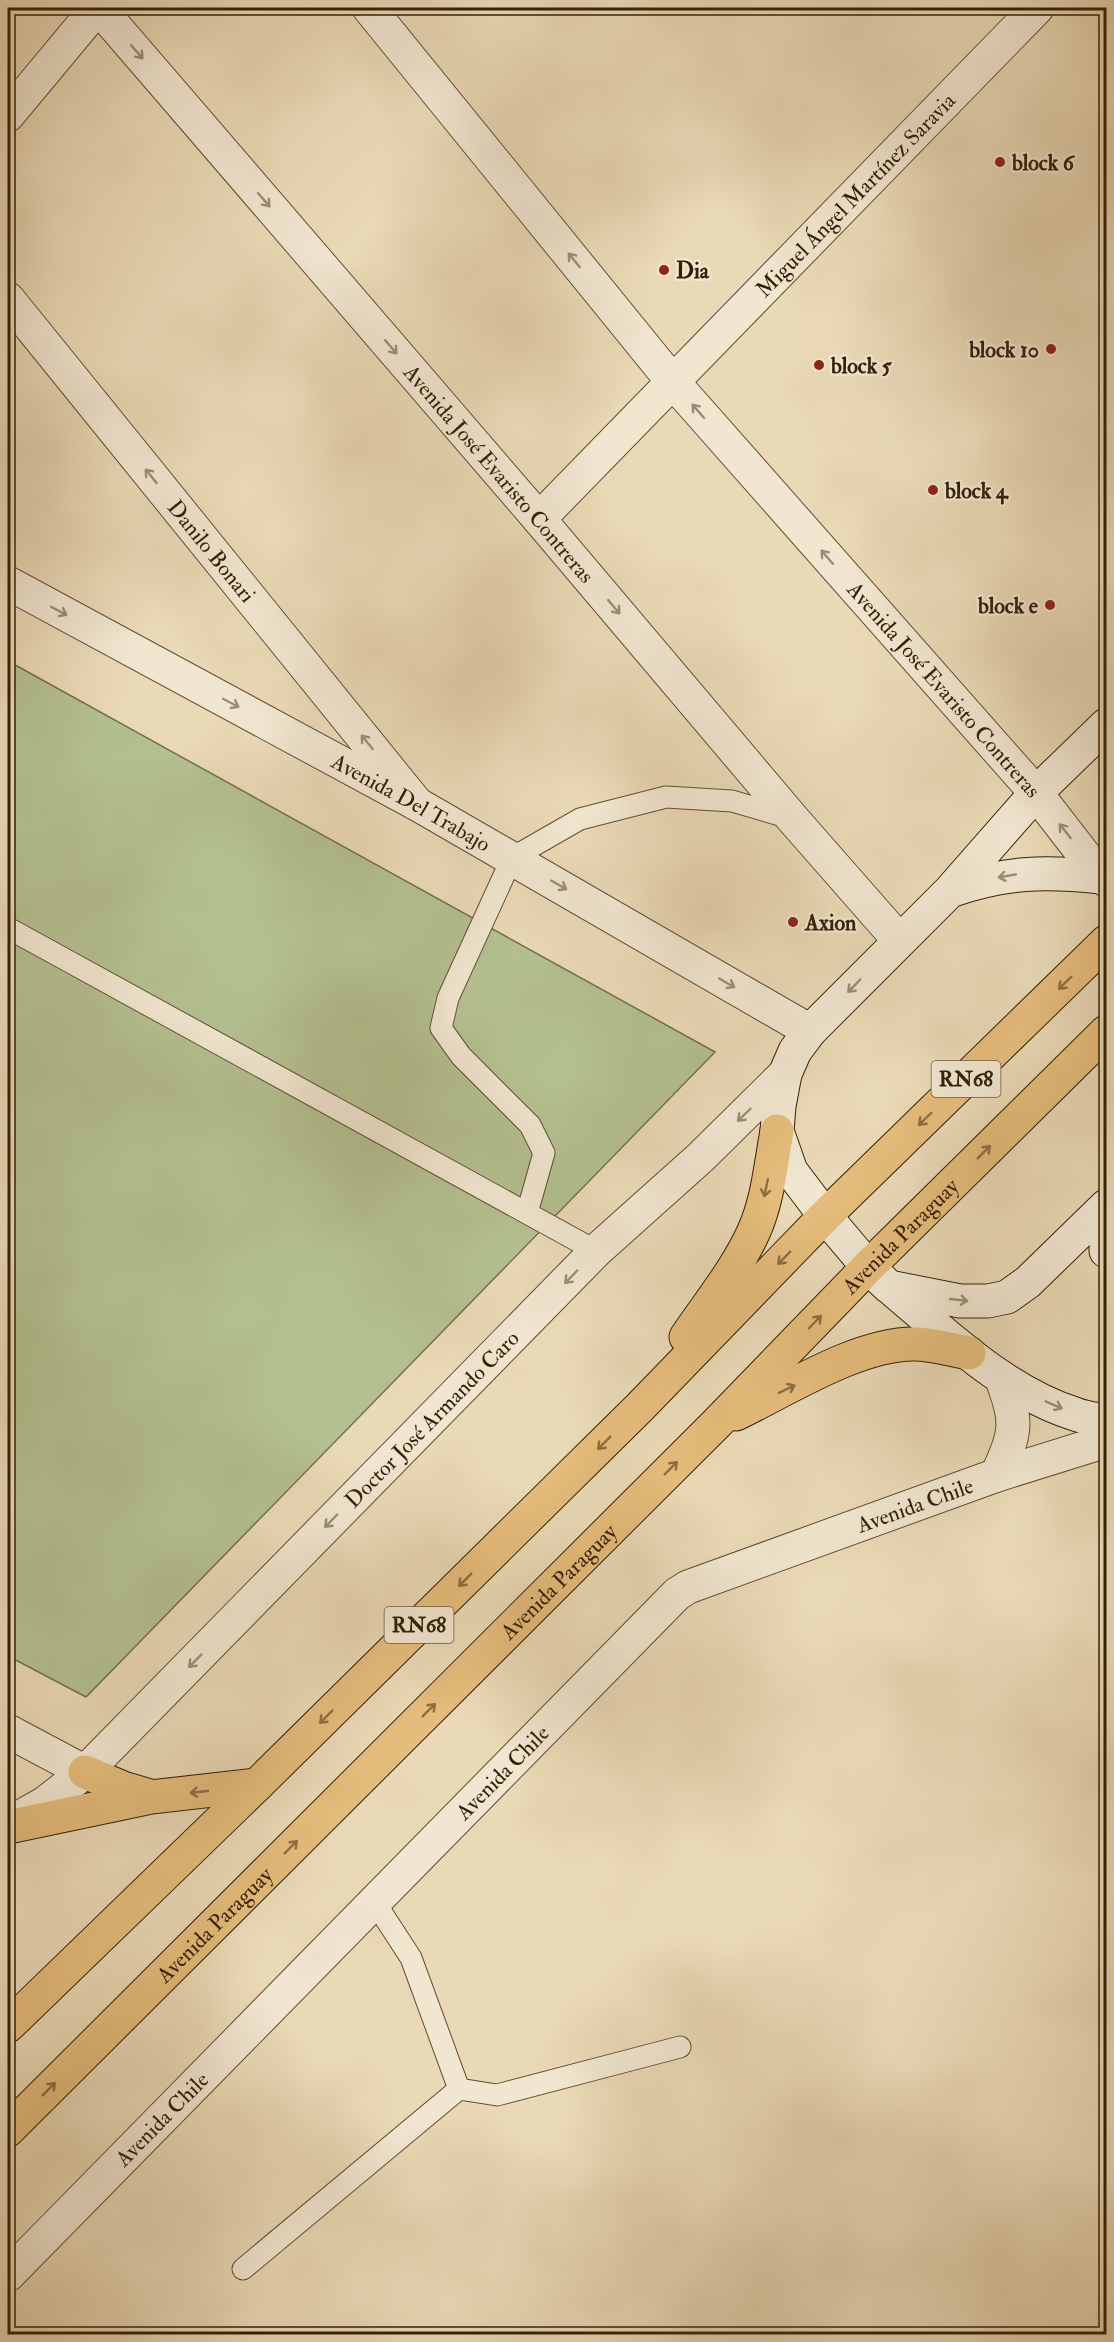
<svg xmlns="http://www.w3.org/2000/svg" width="1114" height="2342" viewBox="0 0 1114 2342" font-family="'IM FELL Double Pica',serif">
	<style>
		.green { fill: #b4c090; stroke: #73704b; stroke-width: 1.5 }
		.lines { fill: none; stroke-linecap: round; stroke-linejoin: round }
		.service-casing { stroke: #604e32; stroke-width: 23 }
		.minor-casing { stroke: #604e32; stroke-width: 35 }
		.tertiary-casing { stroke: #604e32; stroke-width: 35 }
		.secondary-casing { stroke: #322006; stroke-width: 35 }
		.primary-casing { stroke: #322006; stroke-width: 35 }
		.service { stroke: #f1e6d0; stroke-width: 21 }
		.minor { stroke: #f1e6d0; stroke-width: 33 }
		.tertiary { stroke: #f1e6d0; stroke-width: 33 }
		.secondary { stroke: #f1e6d0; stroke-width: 33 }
		.primary { stroke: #e5bc7b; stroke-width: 33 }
		.oneway { stroke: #9b8d75 }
		.oneway2 { stroke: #8c6e40 }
		.poi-dot { fill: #8f2418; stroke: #f1e6d0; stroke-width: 2 }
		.labels { text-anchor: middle; stroke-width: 5; stroke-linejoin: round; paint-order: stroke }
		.shield { fill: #f1e6d0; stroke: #6b5b43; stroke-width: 1.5 }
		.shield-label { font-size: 21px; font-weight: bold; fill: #322006 }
		.poi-label { font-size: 22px; font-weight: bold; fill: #322006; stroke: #f1e6d0; text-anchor: start }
		.street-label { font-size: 22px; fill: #322006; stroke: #f1e6d0 }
	</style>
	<rect width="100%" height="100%" fill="#ead9b6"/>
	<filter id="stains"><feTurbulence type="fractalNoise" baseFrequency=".00333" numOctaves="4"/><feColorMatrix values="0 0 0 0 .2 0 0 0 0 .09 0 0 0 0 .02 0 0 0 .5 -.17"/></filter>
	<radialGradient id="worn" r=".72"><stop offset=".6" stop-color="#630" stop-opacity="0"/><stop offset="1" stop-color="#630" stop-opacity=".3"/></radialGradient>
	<path class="green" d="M8,661l707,391 -629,645 -78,-41z"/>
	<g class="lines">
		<defs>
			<path id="service" d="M8,928l588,323
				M527,1213l17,-60 -14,-28 -69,-69 -20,-28 7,-30 64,-140 68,-39 86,-22 66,4 58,17
				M374,1901l37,57 48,131 38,6 183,-48
				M243,2269l216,-180"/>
			<g id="minor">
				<path d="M8,115l89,-107"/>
				<path id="s1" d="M8,299l409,505"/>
				<path id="s2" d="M539,519l498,-511"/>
				<path d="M997,1475c20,-45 21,-52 4,-98"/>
				<path id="s3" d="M8,2275l669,-681 11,-7 309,-112 109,-34"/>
			</g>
			<g id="tertiary">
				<path id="s4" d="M99,8l440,511 253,299 107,122"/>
				<path id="s5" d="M369,8l304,374 363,411 65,84"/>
				<path id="s6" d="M8,583l409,221 393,227"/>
				<path d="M8,1731l77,41"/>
				<path id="s7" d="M8,1824l37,-21 40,-31 511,-521 105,-94 84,-83"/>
			</g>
			<path id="secondary" d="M1106,880l-5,-3c-57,-6 -96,-5 -151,14l-140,140 -15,20 -10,23 -6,32 -2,25 14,40 34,45 43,51 21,20 71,14h28l19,-4 21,-15 78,-76
				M950,891l86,-98 70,-68
				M1106,1248v3
				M893,1290c55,46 112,102 182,124 10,4 21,5 31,7"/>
			<g id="primary">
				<path d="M686,1337c23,-34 51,-68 68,-106 14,-31 17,-68 23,-100"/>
				<path d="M736,1414c52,-25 121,-70 178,-70 18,0 37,6 55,9"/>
				<path d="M85,1772l38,16 27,8"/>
				<path d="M8,1827l143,-30 106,-12"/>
				<path d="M8,2026l249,-241 383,-378 185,-191 281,-274"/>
				<path id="s8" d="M8,2130l708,-706 152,-157 238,-235"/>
			</g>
		</defs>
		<use href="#service" class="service-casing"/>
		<use href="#minor" class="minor-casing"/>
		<use href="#tertiary" class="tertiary-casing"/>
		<use href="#secondary" class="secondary-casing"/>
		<use href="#primary" class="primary-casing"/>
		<use href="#service" class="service"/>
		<use href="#minor" class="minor"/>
		<use href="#tertiary" class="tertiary"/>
		<use href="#secondary" class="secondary"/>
		<use href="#primary" class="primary"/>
	</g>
	<defs><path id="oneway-shaft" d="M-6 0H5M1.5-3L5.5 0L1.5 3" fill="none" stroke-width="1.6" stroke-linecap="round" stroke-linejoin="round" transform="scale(1.5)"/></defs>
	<g class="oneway">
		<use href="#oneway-shaft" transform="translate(137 52) rotate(49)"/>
		<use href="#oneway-shaft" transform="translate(264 200) rotate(49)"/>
		<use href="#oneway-shaft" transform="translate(574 260) rotate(-129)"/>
		<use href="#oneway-shaft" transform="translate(391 347) rotate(49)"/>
		<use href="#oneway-shaft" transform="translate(698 411) rotate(-131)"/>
		<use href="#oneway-shaft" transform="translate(151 476) rotate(-129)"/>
		<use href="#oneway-shaft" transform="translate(827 557) rotate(-131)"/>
		<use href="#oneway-shaft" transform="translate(614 607) rotate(50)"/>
		<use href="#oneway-shaft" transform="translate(59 611) rotate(28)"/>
		<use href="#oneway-shaft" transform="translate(231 703) rotate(28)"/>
		<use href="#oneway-shaft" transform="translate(367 742) rotate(-129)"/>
		<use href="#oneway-shaft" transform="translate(1065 831) rotate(-128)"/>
		<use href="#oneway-shaft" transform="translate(1007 876) rotate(170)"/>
		<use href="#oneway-shaft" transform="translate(559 885) rotate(30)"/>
		<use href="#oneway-shaft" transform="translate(727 983) rotate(30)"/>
		<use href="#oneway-shaft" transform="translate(854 986) rotate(134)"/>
		<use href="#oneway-shaft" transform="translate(744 1115) rotate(136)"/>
		<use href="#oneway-shaft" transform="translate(571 1277) rotate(134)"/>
		<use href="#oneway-shaft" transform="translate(959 1300) rotate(6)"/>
		<use href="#oneway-shaft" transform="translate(1054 1405) rotate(24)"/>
		<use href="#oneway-shaft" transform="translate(331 1521) rotate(134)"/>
		<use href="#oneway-shaft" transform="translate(195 1661) rotate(135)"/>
	</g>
	<g class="oneway2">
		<use href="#oneway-shaft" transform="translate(1065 983) rotate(136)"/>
		<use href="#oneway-shaft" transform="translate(925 1119) rotate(136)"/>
		<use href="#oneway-shaft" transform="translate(984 1152) rotate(-45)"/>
		<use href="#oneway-shaft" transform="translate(766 1188) rotate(102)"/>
		<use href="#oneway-shaft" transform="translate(784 1258) rotate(134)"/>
		<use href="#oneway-shaft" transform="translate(815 1322) rotate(-46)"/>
		<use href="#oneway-shaft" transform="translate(787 1389) rotate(-26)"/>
		<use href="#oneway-shaft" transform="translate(604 1443) rotate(135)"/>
		<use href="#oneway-shaft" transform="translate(671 1468) rotate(-45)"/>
		<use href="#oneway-shaft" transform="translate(465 1580) rotate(135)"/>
		<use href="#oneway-shaft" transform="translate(429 1710) rotate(-45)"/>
		<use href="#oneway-shaft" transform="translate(326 1717) rotate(135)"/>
		<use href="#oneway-shaft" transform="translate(199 1792) rotate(174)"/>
		<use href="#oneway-shaft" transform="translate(291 1847) rotate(-45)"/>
		<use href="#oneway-shaft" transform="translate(49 2089) rotate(-45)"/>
	</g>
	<g class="poi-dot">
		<circle cx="1000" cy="162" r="6"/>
		<circle cx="664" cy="270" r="6"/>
		<circle cx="1051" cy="349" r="6"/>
		<circle cx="819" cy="365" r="6"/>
		<circle cx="933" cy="490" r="6"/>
		<circle cx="1050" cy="605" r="6"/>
		<circle cx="793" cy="922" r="6"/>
	</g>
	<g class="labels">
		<g class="shield">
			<rect x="931.5" y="1061" width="69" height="36" rx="4.5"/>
			<rect x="384.5" y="1607" width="69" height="36" rx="4.5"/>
		</g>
		<g class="shield-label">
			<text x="966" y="1086">RN68</text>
			<text x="419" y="1632">RN68</text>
		</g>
		<g class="poi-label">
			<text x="1012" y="170">block 6</text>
			<text x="676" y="278">Dia</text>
			<text x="1039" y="357" text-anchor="end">block 10</text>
			<text x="831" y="373">block 5</text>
			<text x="945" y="498">block 4</text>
			<text x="1038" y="613" text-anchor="end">block e</text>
			<text x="805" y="930">Axion</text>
		</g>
		<g class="street-label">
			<text dy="8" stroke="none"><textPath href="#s2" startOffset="453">Miguel Ángel Martínez Saravia</textPath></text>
			<text dy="8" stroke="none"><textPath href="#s4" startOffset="614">Avenida José Evaristo Contreras</textPath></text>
			<text dy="8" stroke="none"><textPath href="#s1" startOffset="324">Danilo Bonari</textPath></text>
			<text dy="8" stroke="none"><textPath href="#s5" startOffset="892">Avenida José Evaristo Contreras</textPath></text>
			<text dy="8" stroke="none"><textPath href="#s6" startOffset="459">Avenida Del Trabajo</textPath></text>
			<text dy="8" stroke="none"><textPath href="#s8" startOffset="1263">Avenida Paraguay</textPath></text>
			<text dy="8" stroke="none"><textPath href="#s7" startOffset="588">Doctor José Armando Caro</textPath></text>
			<text dy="8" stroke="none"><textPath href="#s3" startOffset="1209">Avenida Chile</textPath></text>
			<text dy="8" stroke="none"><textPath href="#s8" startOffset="777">Avenida Paraguay</textPath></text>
			<text dy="8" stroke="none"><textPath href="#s3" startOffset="705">Avenida Chile</textPath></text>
			<text dy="8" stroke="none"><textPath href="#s8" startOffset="291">Avenida Paraguay</textPath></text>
			<text dy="8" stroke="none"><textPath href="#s3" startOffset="219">Avenida Chile</textPath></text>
		</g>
	</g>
	<rect width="1114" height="2342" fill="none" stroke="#ead9b6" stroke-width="30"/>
	<rect x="9" y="9" width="1096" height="2324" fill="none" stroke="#322006" stroke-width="3"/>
	<rect x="15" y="15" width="1084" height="2312" fill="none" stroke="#322006" stroke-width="1.5"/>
	<rect width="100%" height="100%" filter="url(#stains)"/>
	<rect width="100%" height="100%" fill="url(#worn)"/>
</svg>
